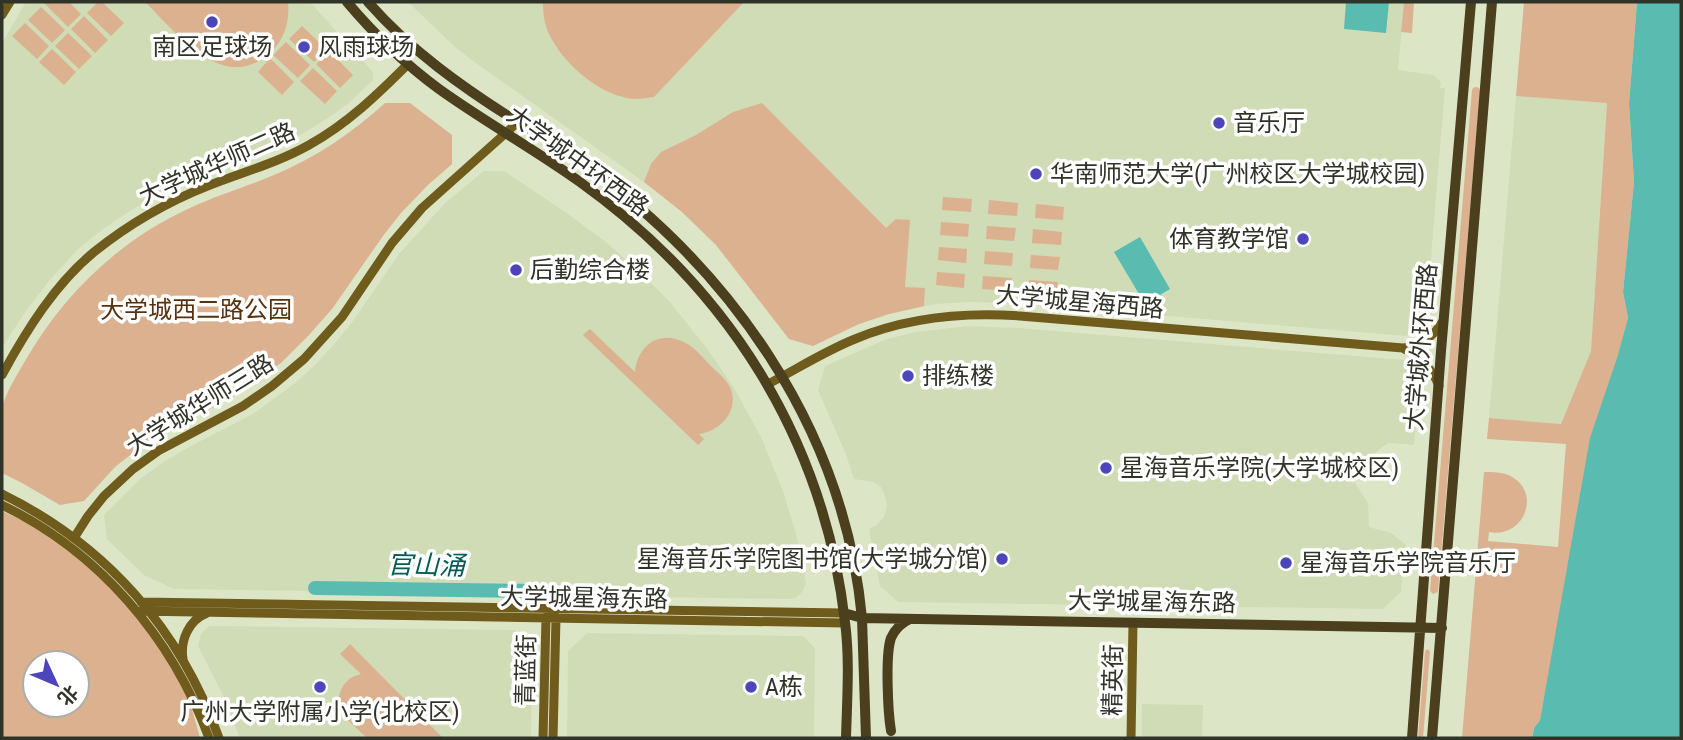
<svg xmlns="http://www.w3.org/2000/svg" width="1683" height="740" viewBox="0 0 1683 740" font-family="'Roboto Condensed','Noto Sans SC',sans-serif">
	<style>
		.built { fill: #cfdcb6 }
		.green { fill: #dcb18f; fill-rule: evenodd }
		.water { fill: #5abcb1 }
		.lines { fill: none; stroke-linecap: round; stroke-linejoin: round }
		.river { stroke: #5abcb1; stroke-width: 14 }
		.secondary { stroke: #6f5b1c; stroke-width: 9 }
		.primary { stroke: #4b3f1e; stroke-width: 10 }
		.poi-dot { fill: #4c45bb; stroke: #fff; stroke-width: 2.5 }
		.labels { text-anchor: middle; stroke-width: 7; stroke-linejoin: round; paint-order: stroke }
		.poi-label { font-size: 24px; fill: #303428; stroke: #fff; text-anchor: start }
		.street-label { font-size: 24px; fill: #303428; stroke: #fff }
		.park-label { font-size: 24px; fill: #58310c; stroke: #fff }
		.water-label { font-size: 26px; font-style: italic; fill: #035c55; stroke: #fff }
	</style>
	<rect width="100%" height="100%" fill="#dce6c7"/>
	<path class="built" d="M26,2h284l61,68 2,3v7l-22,21 -17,13 -32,20 -38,18 -60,21 -32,14 -42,24 -27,18 -26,21 -28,31 -24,31 -23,36v-305z
		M408,2h996l-6,68 36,5 7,7 -1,6h5l-19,231 -20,17 -394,-33 -43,-1 -33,2 -47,10 -39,13 -37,19 -24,-7 -59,-78 -14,-16 -34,-33 -19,-16 -40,-29 -150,-106 -18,-14z
		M1516,96l91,6 -16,249 -30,73 -72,-6z
		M484,171h20l64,43 39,29 32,28 29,29 38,47 28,41 27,49 22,54 14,46 9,45 -2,7 -4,5 -5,4 -8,1 -250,-4v-7l-223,-4v7l-140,-2 -30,-14 -37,-36 -3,-24 36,-36 25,-18 24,-14 64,-33 42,-31 18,-16 23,-25 17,-21 46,-67 47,-52z
		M968,326l50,2 386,32 16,19 -6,66 -25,-2 -7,4 -19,18 -6,11 -2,7 13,20 1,24 22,6 14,11 -4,48 -18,17 -485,-7 -18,-16 -11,-57 8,-4 7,-8 3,-10 -2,-12 -4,-8 -7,-5 -20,-3 -9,-27 -27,-62 7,-24 48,-21 14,-6 29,-7z
		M209,626l306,4 17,19 -1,89h-291l-18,-45 -24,-47 3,-12z
		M587,633l216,3 12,12 -1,90h-247l1,-87z
		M1142,704l61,1 -1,33h-60z"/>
	<path class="green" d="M45,2h24l12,12 -13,13 -24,-24z
		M98,2h4l22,21 -13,13 -24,-23z
		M145,2h143c2,18 -3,37 -17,50 -48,44 -94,-19 -126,-50z
		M543,2h201l-90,95c-8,1 -19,3 -27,1 -31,-6 -65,-36 -78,-64 -5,-11 -6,-21 -6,-32z
		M1404,2h10l-2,31 -11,-1z
		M1524,2h113l-8,102 5,78 -11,110 5,26 -66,285 -22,117 -6,8 -2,10h-70l22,-266c10,0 20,0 28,5 30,17 11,62 -23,55l-1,9 70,6 8,-103 -79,-5 2,-21 72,6 30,-73 16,-248 -91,-7z
		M41,7l24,23 -13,13 -24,-23z
		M84,16l24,24 -13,13 -24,-24z
		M25,23l24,23 -12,13 -25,-23z
		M302,26l24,23 -12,13 -25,-23z
		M68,33l24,23 -13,13 -24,-23z
		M286,42l24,23 -12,13 -25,-23z
		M52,49l24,23 -12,13 -25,-23z
		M329,51l24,24 -13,13 -24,-24z
		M270,58l24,24 -12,13 -24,-23z
		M313,68l24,23 -12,13 -25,-23z
		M1476,87l3,1 1,3 -42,501 -5,2 -3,-3 42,-501 1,-2z
		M385,103h25l42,32v29l-24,21 -27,28 -18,23 -51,73 -23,26 -28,28 -45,32 -70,37 -27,16 -24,19 -31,34 -24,4 -38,-22 -20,-10c0,-16 -2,-56 1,-69 5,-15 14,-29 22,-43 38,-66 94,-121 165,-153 27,-13 56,-21 84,-33 41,-17 78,-42 111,-72z
		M762,103l124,125 10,-9 14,1 -5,67 20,1 -1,18 -35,8 -30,10 -46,22 -24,-7 -73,-94 -34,-33 -38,-30 7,-18 10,-12 35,-17 37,-23z
		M943,197l29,2 -1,13 -29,-2z
		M989,200l29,3 -1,13 -29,-2z
		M1036,204l28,3 -1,13 -28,-2z
		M941,222l28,2 -1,13 -28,-2z
		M987,226l29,2 -2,13 -28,-2z
		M1033,229l29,3 -1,13 -29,-2z
		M939,247l28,2 -1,14 -28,-3z
		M985,251l28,2 -1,13 -28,-2z
		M1031,255l29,2 -2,13 -28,-2z
		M937,272l28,2 -1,14 -28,-3z
		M983,276l29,2 -2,13 -28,-2z
		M1029,280l29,2 -2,13 -28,-2z
		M590,329l45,43c2,-25 23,-43 49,-30 11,5 20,17 28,25 6,6 14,12 18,20 10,23 -9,44 -31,47l5,5 -6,6 -115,-110z
		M2,511l32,15 37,25 44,39 51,60 25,56 9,32h-198zM35,663h42v42h-42z
		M350,644l93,94h-76l-28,-26c-3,-18 4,-34 22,-38l-21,-20z
		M1428,649l2,3 -7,86h-5l7,-87z"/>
	<path class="water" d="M1346,2h43l-3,31 -42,-4z
		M1637,2h44v736h-149l2,-10 6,-8 50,-282 28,-83 10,-37 -5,-26 11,-110 -5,-78z
		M1140,237l30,52 -25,15 -31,-52z"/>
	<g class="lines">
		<path class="river" d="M315,588l221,3"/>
		<path class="secondary" d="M2,15l8,-13
			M1404,349c18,8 28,20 35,37
			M2,375c24,-44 53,-91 92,-123 35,-28 75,-51 116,-67 33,-13 67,-22 99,-40 38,-21 68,-50 99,-81
			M768,384c29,-15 57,-33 87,-45 53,-22 108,-27 165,-23l383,32c18,-2 31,-12 40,-27
			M2,494c104,51 178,135 217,244
			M2,505c97,47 170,132 207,233
			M74,538l14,-22 16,-20 29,-27 25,-18 85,-45 29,-20 32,-27 38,-42 50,-74 30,-35 96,-86
			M141,602l703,11
			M137,611l708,12
			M553,613l3,5 -3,120
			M183,659c-3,-19 6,-39 24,-46
			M543,738l3,-120 3,-5
			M1131,738l2,-115"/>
		<path class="primary" d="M347,2c27,32 58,62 92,87 46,33 95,60 141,93 149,107 244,257 265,440 5,38 2,78 1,116
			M368,2c42,48 94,85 148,119 20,12 39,23 58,36 155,108 270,270 288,461l4,120
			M844,613l18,5 580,10
			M891,731c-3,-18 -6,-76 0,-93 4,-9 10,-15 19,-19
			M1412,738l29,-387 30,-349
			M1432,738l60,-736"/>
	</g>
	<g class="poi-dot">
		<circle cx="212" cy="22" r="7"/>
		<circle cx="304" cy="47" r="7"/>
		<circle cx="1219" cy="123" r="7"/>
		<circle cx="1036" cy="174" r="7"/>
		<circle cx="1303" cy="239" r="7"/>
		<circle cx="516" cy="270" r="7"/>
		<circle cx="908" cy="376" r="7"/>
		<circle cx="1106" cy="468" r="7"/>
		<circle cx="1002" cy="559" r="7"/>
		<circle cx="1286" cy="563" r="7"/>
		<circle cx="320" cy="687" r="7"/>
		<circle cx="751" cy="687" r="7"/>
	</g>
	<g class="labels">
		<g class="poi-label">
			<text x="212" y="55" text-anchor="middle">南区足球场</text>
			<text x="318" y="55">风雨球场</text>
			<text x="1233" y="131">音乐厅</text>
			<text x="1050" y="182">华南师范大学(广州校区大学城校园)</text>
			<text x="1289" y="247" text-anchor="end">体育教学馆</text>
			<text x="530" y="278">后勤综合楼</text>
			<text x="922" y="384">排练楼</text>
			<text x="1120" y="476">星海音乐学院(大学城校区)</text>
			<text x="988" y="567" text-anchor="end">星海音乐学院图书馆(大学城分馆)</text>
			<text x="1300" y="571">星海音乐学院音乐厅</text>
			<text x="765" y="695">A栋</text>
			<text x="320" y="720" text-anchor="middle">广州大学附属小学(北校区)</text>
		</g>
		<g class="street-label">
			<text transform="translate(578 161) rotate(36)" y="8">大学城中环西路</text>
			<text transform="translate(217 164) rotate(-24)" y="8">大学城华师二路</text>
			<text transform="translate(1080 302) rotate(5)" y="8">大学城星海西路</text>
			<text transform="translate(1421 347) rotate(-85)" y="8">大学城外环西路</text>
			<text transform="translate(200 405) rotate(-32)" y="8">大学城华师三路</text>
			<text transform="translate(584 598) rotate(1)" y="8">大学城星海东路</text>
			<text transform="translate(1152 602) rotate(1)" y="8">大学城星海东路</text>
			<text transform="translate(526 670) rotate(-89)" y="8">青蓝街</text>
			<text transform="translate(1113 680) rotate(-89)" y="8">精英街</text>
		</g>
		<g class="park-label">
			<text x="196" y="318">大学城西二路公园</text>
		</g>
		<g class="water-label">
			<text transform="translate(426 565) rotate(1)" y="9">官山涌</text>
		</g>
	</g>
	<rect width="1683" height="740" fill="none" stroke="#303428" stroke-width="7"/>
	<g transform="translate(56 684) rotate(134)"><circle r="33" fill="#ffffff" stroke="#acaea9" stroke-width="2"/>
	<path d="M0-5L12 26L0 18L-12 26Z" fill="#4c45bb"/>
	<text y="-10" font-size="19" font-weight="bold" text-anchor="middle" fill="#303428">北</text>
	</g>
</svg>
